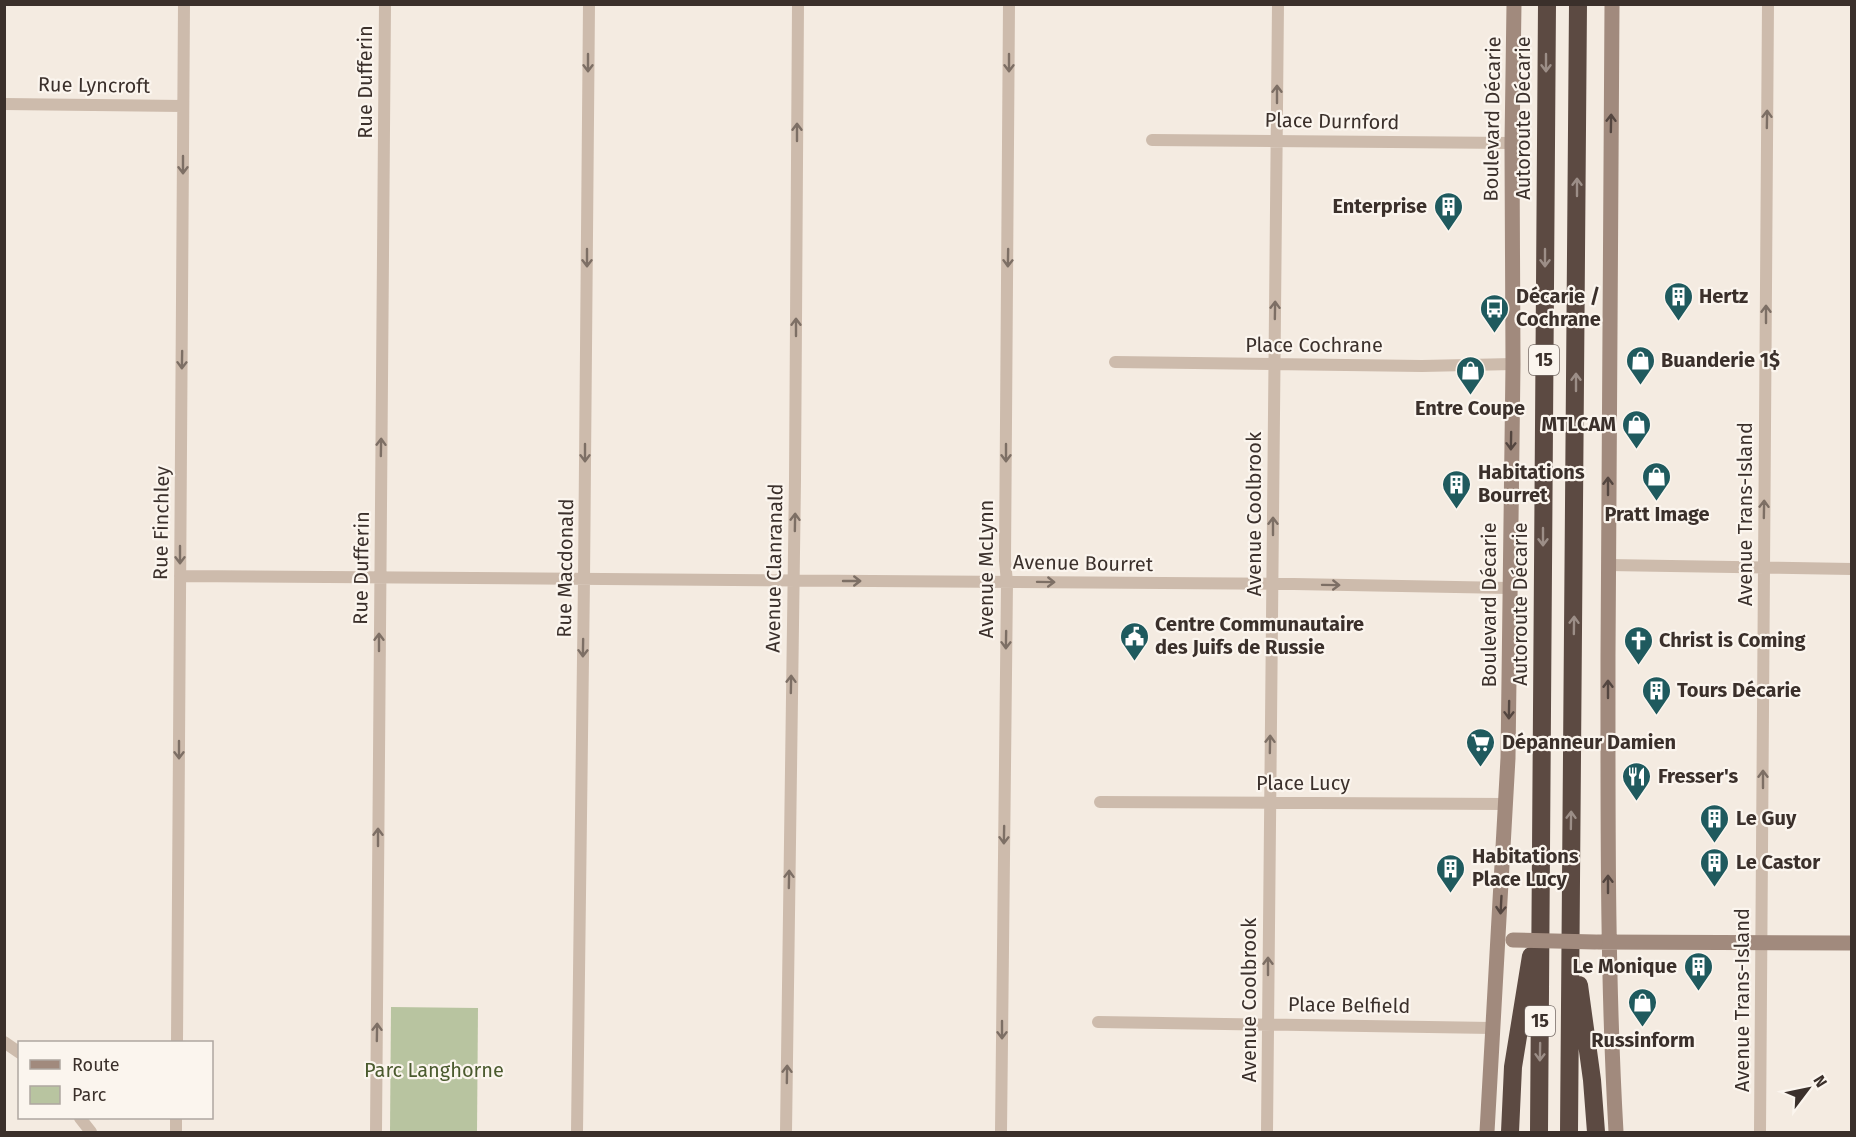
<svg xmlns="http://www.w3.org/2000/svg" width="1856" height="1137" viewBox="0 0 1856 1137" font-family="'Fira Sans',sans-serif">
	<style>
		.green { fill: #b8c4a0 }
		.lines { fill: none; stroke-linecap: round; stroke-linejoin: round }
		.minor { stroke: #cdbbac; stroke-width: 12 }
		.secondary { stroke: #a18a7d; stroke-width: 15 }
		.motorway { stroke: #5c4a42; stroke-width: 18 }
		.secondary-bridge { stroke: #a18a7d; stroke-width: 15 }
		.oneway { stroke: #7d6f65 }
		.oneway2 { stroke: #9c8e87 }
		.oneway3 { stroke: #544640 }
		.labels { text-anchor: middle; stroke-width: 4.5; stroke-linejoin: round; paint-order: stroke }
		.shield { fill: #fbf5ee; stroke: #756b66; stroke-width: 1.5 }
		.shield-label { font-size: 18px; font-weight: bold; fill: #3b302b }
		.street-label { font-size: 20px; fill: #3b302b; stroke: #fbf5ee }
		.poi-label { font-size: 20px; font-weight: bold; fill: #3b302b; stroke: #fbf5ee; text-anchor: start }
		.park-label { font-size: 20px; fill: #4a5a2e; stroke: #fbf5ee }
	</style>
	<rect width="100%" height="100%" fill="#f4ebe1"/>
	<path class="green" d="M391,1007l87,1 -1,124h-87z"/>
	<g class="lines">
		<path class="minor" d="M4,104l179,2
			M1152,140l360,3
			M1115,362l307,4 91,-2
			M1608,565l244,4
			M180,576l1114,8 215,4
			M1100,802l406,2
			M1098,1022l394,6
			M4,1042l16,11
			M177,1042l7,-1038
			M80,1118l11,14
			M176,1132v-14
			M376,1132l9,-1128
			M577,1132l7,-553 5,-575
			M786,1132l9,-652 3,-476
			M1001,1132l6,-550 -2,-21 4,-557
			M1267,1132l11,-1128
			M1760,1132l8,-1128"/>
		<path class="secondary" d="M1612,4c-3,218 -4,435 -4,652 0,159 -1,318 8,476
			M1598,942l254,1
			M1487,1132l21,-374 5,-394 -1,-221 2,-139"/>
		<path class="motorway" d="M1579,985l13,95 4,52
			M1510,1132l3,-65 18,-111
			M1539,1132l8,-1128
			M1569,1132l9,-1128"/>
		<path class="secondary-bridge" d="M1513,940l82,2"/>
	</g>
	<defs><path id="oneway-shaft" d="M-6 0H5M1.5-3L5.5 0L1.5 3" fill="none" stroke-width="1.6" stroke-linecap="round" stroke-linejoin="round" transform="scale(1.5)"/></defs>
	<g class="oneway">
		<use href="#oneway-shaft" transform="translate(588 63) rotate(90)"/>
		<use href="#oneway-shaft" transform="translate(1009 63) rotate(90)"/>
		<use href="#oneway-shaft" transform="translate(1277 94) rotate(-90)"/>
		<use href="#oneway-shaft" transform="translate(1767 119) rotate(-89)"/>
		<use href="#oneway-shaft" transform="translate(797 132) rotate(-90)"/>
		<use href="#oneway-shaft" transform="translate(183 165) rotate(90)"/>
		<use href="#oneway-shaft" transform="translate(587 258) rotate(90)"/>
		<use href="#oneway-shaft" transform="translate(1008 258) rotate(91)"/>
		<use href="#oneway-shaft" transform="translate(1275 310) rotate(-89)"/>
		<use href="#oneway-shaft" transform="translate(1766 314) rotate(-90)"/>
		<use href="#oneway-shaft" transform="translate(796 327) rotate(-90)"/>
		<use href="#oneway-shaft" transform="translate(182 360) rotate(91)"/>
		<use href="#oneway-shaft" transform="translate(381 447) rotate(-89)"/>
		<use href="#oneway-shaft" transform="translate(585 453) rotate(90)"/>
		<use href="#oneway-shaft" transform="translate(1006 453) rotate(90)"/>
		<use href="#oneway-shaft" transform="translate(1764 509) rotate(-89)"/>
		<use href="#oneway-shaft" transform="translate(795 522) rotate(-89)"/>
		<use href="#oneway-shaft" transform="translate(1273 526) rotate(-90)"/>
		<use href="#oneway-shaft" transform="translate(180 555) rotate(90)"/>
		<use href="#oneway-shaft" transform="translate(852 581)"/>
		<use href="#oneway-shaft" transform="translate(1046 582) rotate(1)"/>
		<use href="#oneway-shaft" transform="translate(1331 585) rotate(1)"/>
		<use href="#oneway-shaft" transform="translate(1006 640) rotate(91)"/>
		<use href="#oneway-shaft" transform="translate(379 642) rotate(-90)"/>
		<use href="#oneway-shaft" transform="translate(583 648) rotate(91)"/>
		<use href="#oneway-shaft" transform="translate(791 684) rotate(-89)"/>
		<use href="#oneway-shaft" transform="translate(1270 744) rotate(-89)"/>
		<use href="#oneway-shaft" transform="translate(179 750) rotate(90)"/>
		<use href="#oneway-shaft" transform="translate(1763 779) rotate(-90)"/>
		<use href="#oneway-shaft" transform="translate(1004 835) rotate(91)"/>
		<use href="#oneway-shaft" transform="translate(378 837) rotate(-90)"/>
		<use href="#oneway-shaft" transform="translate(789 879) rotate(-89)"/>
		<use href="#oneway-shaft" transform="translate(1268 966) rotate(-90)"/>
		<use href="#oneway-shaft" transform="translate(1002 1030) rotate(90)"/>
		<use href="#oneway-shaft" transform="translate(377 1032) rotate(-89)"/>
		<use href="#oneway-shaft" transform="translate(787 1074) rotate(-89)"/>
	</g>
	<g class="oneway2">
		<use href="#oneway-shaft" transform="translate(1546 63) rotate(90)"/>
		<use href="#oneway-shaft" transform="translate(1577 187) rotate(-90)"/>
		<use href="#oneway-shaft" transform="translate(1545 258) rotate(90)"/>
		<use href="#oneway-shaft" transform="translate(1576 382) rotate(-90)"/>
		<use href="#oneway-shaft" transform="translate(1543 537) rotate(90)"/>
		<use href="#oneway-shaft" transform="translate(1574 625) rotate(-89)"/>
		<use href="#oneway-shaft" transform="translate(1571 820) rotate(-89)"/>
		<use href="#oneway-shaft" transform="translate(1540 1052) rotate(91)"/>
	</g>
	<g class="oneway3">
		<use href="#oneway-shaft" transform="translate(1611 123) rotate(-89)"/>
		<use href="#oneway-shaft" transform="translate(1511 441) rotate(91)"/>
		<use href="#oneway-shaft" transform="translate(1608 486) rotate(-90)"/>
		<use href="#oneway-shaft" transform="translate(1608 689) rotate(-90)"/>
		<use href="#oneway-shaft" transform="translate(1509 710) rotate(91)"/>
		<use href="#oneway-shaft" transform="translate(1608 884) rotate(-90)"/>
		<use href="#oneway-shaft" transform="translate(1501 905) rotate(93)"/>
	</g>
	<defs>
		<symbol id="building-pin" viewBox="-11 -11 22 30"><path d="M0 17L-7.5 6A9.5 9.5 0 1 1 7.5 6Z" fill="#1f5a5e" stroke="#fbf5ee"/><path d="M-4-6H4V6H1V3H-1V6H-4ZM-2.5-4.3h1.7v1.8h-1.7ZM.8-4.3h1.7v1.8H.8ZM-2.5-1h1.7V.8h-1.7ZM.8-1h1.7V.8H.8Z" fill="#fff"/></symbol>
		<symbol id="bus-pin" viewBox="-11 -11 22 30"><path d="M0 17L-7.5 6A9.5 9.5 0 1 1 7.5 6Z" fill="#1f5a5e" stroke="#fbf5ee"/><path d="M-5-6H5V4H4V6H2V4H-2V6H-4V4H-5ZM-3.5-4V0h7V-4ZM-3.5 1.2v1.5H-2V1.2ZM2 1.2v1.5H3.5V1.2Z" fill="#fff"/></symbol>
		<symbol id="shop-pin" viewBox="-11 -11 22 30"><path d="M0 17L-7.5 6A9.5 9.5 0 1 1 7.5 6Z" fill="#1f5a5e" stroke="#fbf5ee"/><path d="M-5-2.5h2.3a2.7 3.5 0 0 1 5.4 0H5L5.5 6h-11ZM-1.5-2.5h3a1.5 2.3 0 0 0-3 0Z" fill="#fff"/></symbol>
		<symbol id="civic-pin" viewBox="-11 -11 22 30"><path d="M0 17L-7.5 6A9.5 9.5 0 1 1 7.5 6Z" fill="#1f5a5e" stroke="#fbf5ee"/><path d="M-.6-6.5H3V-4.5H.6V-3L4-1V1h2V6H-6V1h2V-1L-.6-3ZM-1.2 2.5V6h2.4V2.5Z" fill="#fff"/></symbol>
		<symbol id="church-pin" viewBox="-11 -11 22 30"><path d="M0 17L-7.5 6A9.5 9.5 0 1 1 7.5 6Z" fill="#1f5a5e" stroke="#fbf5ee"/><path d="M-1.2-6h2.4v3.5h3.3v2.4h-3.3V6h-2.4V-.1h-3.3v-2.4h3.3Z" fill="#fff"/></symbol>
		<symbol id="supermarket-pin" viewBox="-11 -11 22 30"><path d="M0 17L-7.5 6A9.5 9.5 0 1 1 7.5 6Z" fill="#1f5a5e" stroke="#fbf5ee"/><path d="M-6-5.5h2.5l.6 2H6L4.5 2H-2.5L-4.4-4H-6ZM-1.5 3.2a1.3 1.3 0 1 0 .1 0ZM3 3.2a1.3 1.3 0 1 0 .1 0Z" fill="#fff"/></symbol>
		<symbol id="restaurant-pin" viewBox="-11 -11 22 30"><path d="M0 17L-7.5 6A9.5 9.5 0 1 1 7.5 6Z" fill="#1f5a5e" stroke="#fbf5ee"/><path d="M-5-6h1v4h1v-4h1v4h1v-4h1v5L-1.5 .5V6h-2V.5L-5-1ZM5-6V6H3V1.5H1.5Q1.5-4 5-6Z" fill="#fff"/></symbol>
	</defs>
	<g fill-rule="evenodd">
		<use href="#building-pin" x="1432" y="190" width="33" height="45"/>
		<use href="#building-pin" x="1662" y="280" width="33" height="45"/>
		<use href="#bus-pin" x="1478" y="292" width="33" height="45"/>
		<use href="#shop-pin" x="1624" y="344" width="33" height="45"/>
		<use href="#shop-pin" x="1454" y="354" width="33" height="45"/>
		<use href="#shop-pin" x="1620" y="408" width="33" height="45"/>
		<use href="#shop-pin" x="1640" y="460" width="33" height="45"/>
		<use href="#building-pin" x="1440" y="468" width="33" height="45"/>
		<use href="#civic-pin" x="1118" y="620" width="33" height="45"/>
		<use href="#church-pin" x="1622" y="624" width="33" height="45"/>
		<use href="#building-pin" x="1640" y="674" width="33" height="45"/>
		<use href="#supermarket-pin" x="1464" y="726" width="33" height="45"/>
		<use href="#restaurant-pin" x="1620" y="760" width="33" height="45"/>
		<use href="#building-pin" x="1698" y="802" width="33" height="45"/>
		<use href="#building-pin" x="1698" y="846" width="33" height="45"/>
		<use href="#building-pin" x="1434" y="852" width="33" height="45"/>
		<use href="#building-pin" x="1682" y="950" width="33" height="45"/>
		<use href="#shop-pin" x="1626" y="986" width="33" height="45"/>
	</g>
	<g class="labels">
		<g class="shield">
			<rect x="1529" y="345" width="30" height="30" rx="4.5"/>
			<rect x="1525" y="1006" width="30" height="30" rx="4.5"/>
		</g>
		<g class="shield-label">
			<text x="1544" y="366">15</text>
			<text x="1540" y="1027">15</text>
		</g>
		<g class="street-label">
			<text transform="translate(365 82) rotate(-90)" y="7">Rue Dufferin</text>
			<text transform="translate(94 85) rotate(1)" y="7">Rue Lyncroft</text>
			<text transform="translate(1523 118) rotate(-90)" y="7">Autoroute Décarie</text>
			<text transform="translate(1492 119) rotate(-89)" y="7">Boulevard Décarie</text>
			<text transform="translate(1332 121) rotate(1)" y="7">Place Durnford</text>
			<text x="1314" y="352">Place Cochrane</text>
			<text transform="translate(1254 514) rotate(-90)" y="7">Avenue Coolbrook</text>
			<text transform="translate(1745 514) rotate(-90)" y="7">Avenue Trans-Island</text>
			<text transform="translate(161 523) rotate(-89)" y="7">Rue Finchley</text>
			<text transform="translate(1083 563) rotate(1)" y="7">Avenue Bourret</text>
			<text transform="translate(361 568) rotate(-89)" y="7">Rue Dufferin</text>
			<text transform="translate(565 568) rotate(-89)" y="7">Rue Macdonald</text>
			<text transform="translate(774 568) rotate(-89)" y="7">Avenue Clanranald</text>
			<text transform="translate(986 569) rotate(-90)" y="7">Avenue McLynn</text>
			<text transform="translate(1520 604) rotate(-90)" y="7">Autoroute Décarie</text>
			<text transform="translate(1489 605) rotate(-90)" y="7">Boulevard Décarie</text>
			<text x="1303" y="790">Place Lucy</text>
			<text transform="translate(1249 1000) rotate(-90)" y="7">Avenue Coolbrook</text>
			<text transform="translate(1742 1000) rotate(-90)" y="7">Avenue Trans-Island</text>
			<text transform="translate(1349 1005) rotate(1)" y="7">Place Belfield</text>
		</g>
		<g class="poi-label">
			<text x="1427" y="213" text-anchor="end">Enterprise</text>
			<text x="1516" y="303">Décarie /<tspan x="1516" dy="23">Cochrane</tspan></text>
			<text x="1699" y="303">Hertz</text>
			<text x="1661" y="367">Buanderie 1$</text>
			<text x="1470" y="415" text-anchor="middle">Entre Coupe</text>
			<text x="1616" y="431" text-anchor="end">MTLCAM</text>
			<text x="1478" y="479">Habitations<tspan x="1478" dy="23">Bourret</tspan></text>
			<text x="1657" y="521" text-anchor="middle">Pratt Image</text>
			<text x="1155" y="631">Centre Communautaire<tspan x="1155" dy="23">des Juifs de Russie</tspan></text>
			<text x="1659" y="647">Christ is Coming</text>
			<text x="1677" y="697">Tours Décarie</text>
			<text x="1502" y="749">Dépanneur Damien</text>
			<text x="1658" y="783">Fresser's</text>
			<text x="1736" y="825">Le Guy</text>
			<text x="1472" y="863">Habitations<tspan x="1472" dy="23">Place Lucy</tspan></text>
			<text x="1736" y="869">Le Castor</text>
			<text x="1677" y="973" text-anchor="end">Le Monique</text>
			<text x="1643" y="1047" text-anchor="middle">Russinform</text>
		</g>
		<g class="park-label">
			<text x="434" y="1077">Parc Langhorne</text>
		</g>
	</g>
	<rect width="1856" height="1137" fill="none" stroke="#3b302b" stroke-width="12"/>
	<rect x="18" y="1041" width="195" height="78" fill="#fbf5ee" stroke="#aea6a0" stroke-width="1.5"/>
	<rect x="30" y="1060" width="30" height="9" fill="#a18a7d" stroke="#aea6a0" stroke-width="1.5"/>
	<text x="72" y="1071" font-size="18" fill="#3b302b">Route</text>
	<rect x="30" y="1086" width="30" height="18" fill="#b8c4a0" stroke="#aea6a0" stroke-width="1.5"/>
	<text x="72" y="1101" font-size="18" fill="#3b302b">Parc</text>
	<g transform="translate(1808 1089) rotate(58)" stroke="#fbf5ee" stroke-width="4.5" paint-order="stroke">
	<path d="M0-4.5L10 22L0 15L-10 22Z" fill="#3b302b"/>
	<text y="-9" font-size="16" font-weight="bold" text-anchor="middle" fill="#3b302b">N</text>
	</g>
</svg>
